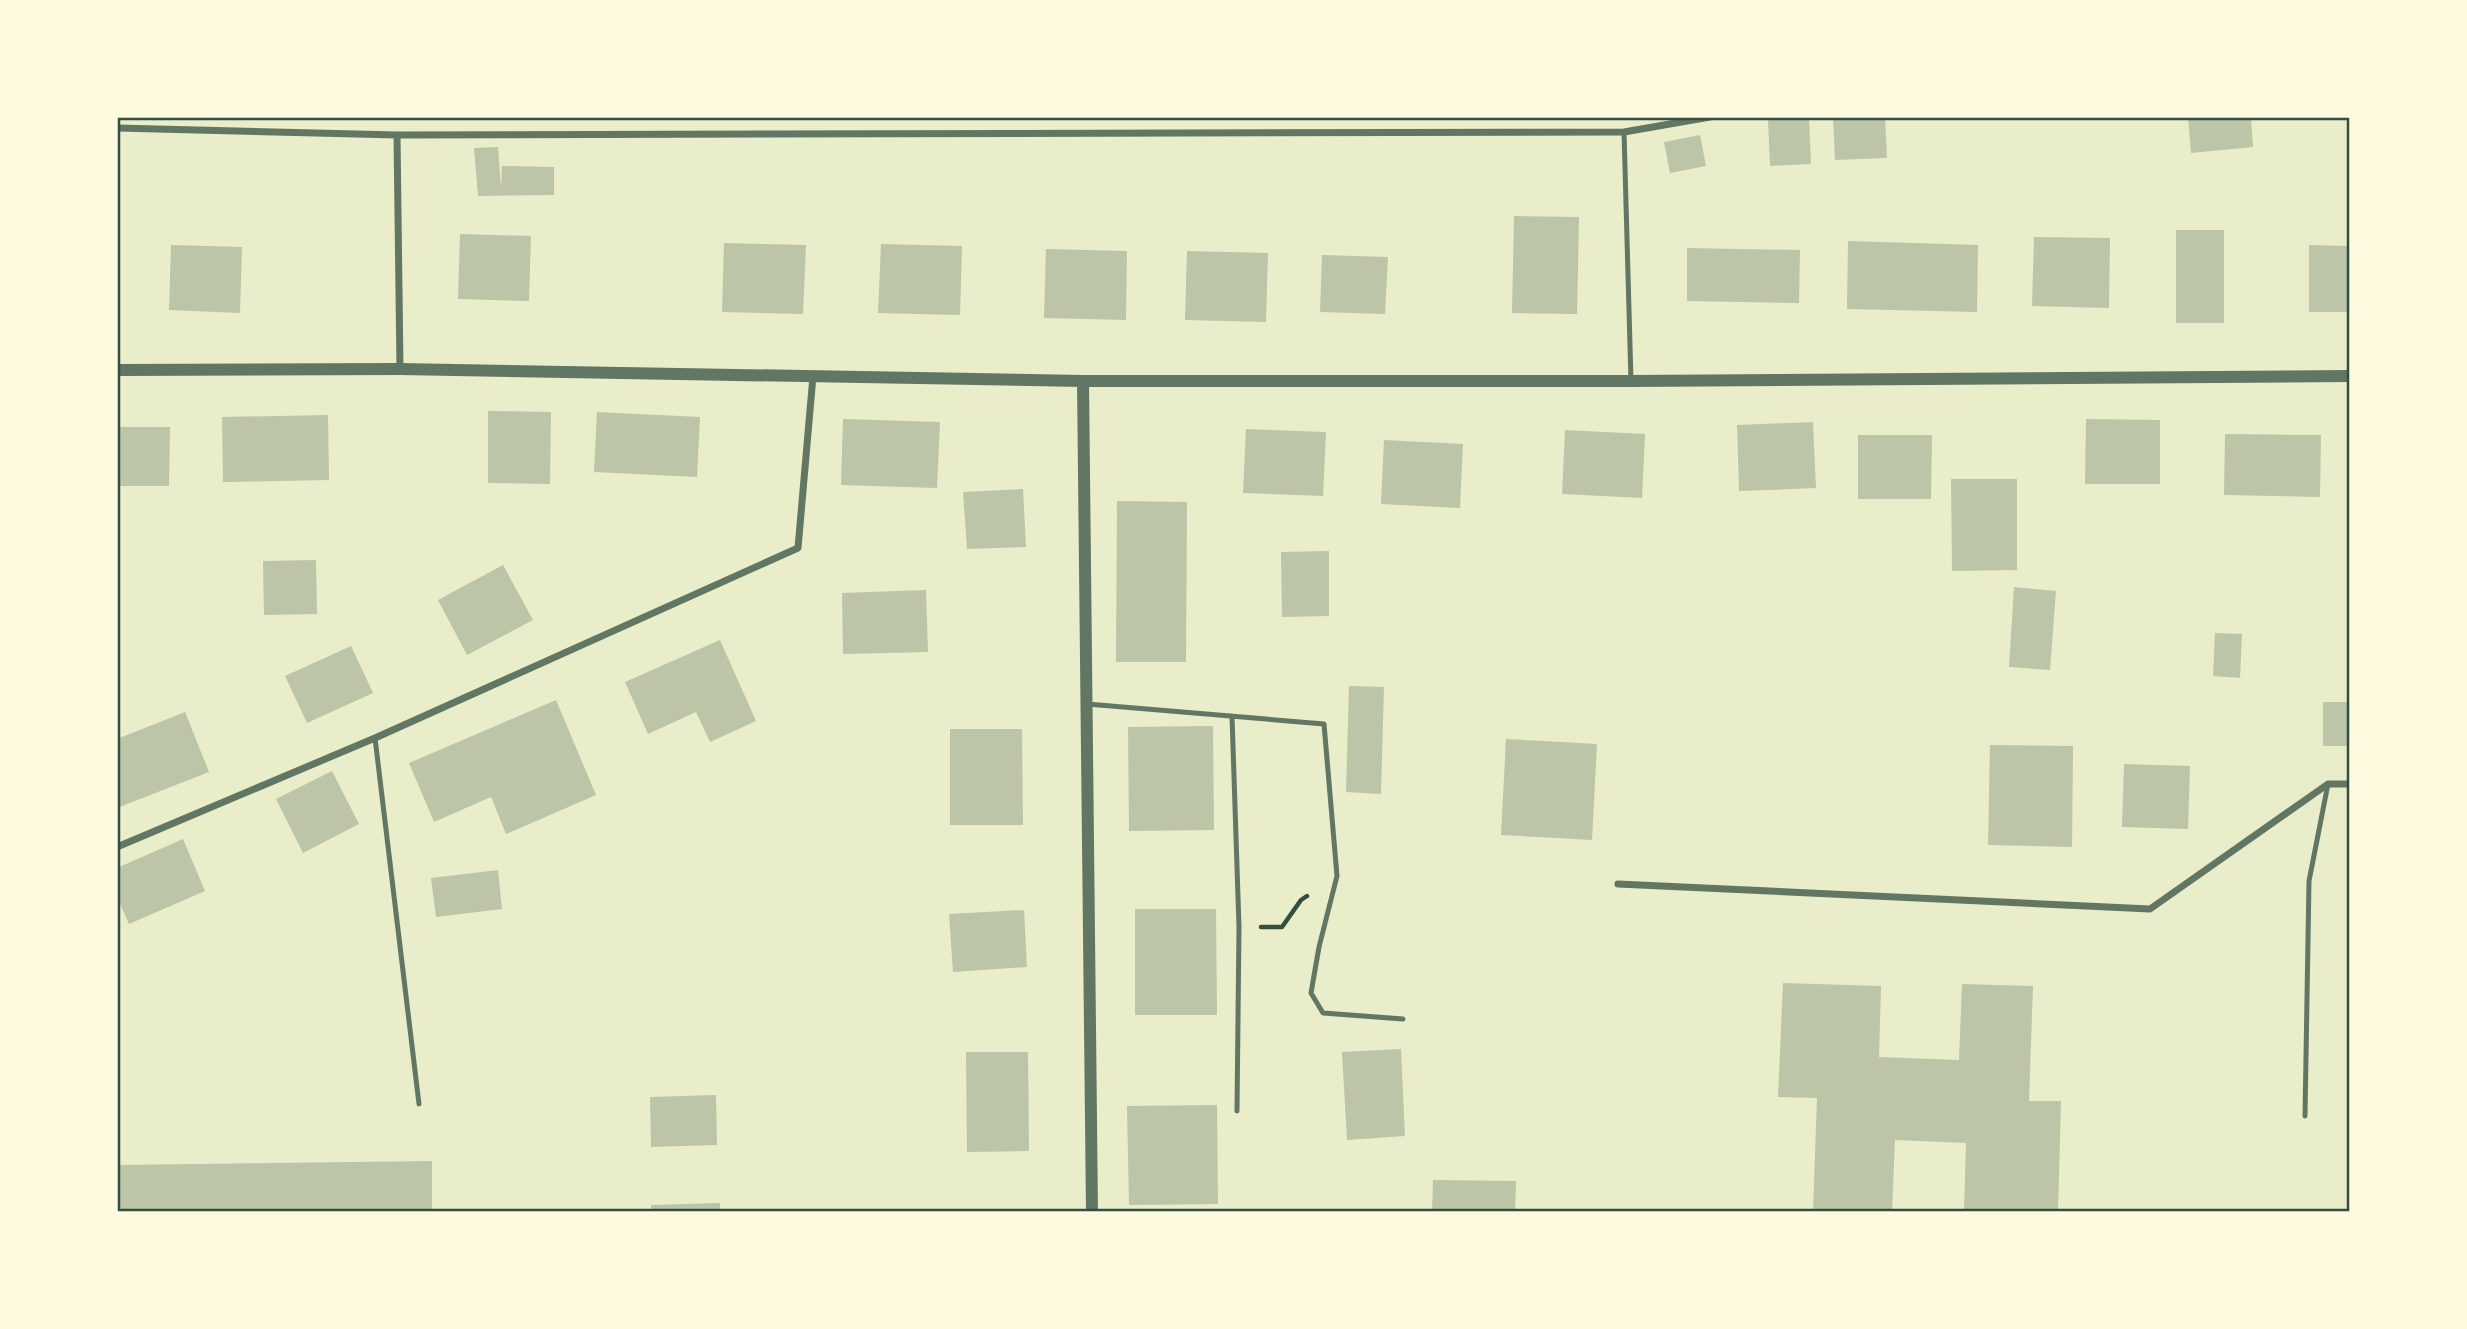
<svg xmlns="http://www.w3.org/2000/svg" width="2467" height="1329" viewBox="0 0 2467 1329" font-family="'Exo 2',sans-serif">
	<style>
		.building { fill: #bcc5a7 }
		.lines { fill: none; stroke-linecap: round; stroke-linejoin: round }
		.path { stroke: #344e41; stroke-width: 4.5 }
		.service { stroke: #617663; stroke-width: 5 }
		.minor { stroke: #617663; stroke-width: 7 }
		.tertiary { stroke: #617663; stroke-width: 12 }
		.neatline { fill: none; stroke: #344e41; stroke-width: 2.5 }
	</style>
	<rect width="100%" height="100%" fill="#e9edc9"/>
	<path class="building" d="M1833,117h52l2,41 -52,2z
		M2188,117h63l2,30 -62,6z
		M1809,118l2,46 -41,2 -2,-46z
		M1700,135l6,31 -36,7 -6,-31z
		M498,147l3,41 1,-22 52,1v28l-76,1 -4,-48z
		M1514,216l65,1 -2,97 -65,-1z
		M2176,230h48v93h-48z
		M460,234l71,2 -2,65 -71,-2z
		M2034,237l76,1 -1,70 -77,-2z
		M1848,241l130,4 -1,67 -130,-3z
		M724,243l82,2 -3,69 -81,-2z
		M881,244l81,2 -2,69 -82,-2z
		M171,245l71,2 -2,66 -71,-3z
		M2309,245l41,1v66h-41z
		M1687,248l113,2 -1,53 -112,-2z
		M1046,249l81,2 -1,69 -82,-2z
		M1187,251l81,2 -2,69 -81,-2z
		M1322,255l66,2 -3,57 -65,-2z
		M488,411l63,1 -1,72 -62,-1z
		M597,412l103,5 -3,60 -103,-5z
		M328,415l1,65 -106,2 -1,-65z
		M843,419l97,3 -3,66 -96,-3z
		M2086,419l74,1v64h-75z
		M1813,422l3,66 -77,3 -2,-66z
		M117,427h53l-1,59h-52z
		M1246,429l80,3 -3,64 -80,-3z
		M1565,430l80,4 -3,64 -80,-4z
		M2225,434l96,1 -1,62 -96,-2z
		M1858,435h74l-1,64h-73z
		M1384,440l79,4 -3,64 -79,-4z
		M1951,479h66v91l-65,1z
		M1023,489l3,58 -59,2 -4,-57z
		M1117,501l70,1 -1,160h-70z
		M1329,551v65l-47,1 -1,-65z
		M316,560l1,54 -53,1 -1,-54z
		M503,565l30,55 -66,35 -29,-55z
		M2014,587l42,4 -6,79 -41,-3z
		M926,590l2,62 -85,2 -1,-61z
		M2215,633l27,1 -2,44 -27,-2z
		M720,640l36,81 -46,21 -14,-30 -48,22 -23,-52z
		M351,646l22,47 -66,30 -22,-47z
		M1349,686l35,1 -3,107 -35,-2z
		M556,700l40,95 -90,39 -15,-37 -57,25 -25,-59z
		M2323,702h27v44h-27z
		M185,712l24,60 -92,36v-69z
		M1213,726l1,104 -85,1 -1,-104z
		M950,729h72l1,96h-73z
		M1506,739l91,5 -5,96 -91,-5z
		M1990,745l83,1 -1,101 -84,-2z
		M2124,764l66,2 -2,63 -66,-2z
		M332,771l27,53 -56,29 -27,-54z
		M183,839l22,52 -76,33 -12,-27v-29z
		M498,870l4,39 -66,8 -5,-39z
		M1135,909h81l1,106h-82z
		M1024,910l3,57 -74,5 -4,-58z
		M1783,983l98,3 -2,71 80,3 3,-76 71,2 -4,115h32l-3,111h-94l2,-69 -71,-3 -3,72h-79l4,-114 -39,-1z
		M1401,1049l4,87 -58,4 -5,-88z
		M966,1052h62l1,99 -62,1z
		M716,1095l1,50 -66,2 -1,-50z
		M1217,1105l1,99 -89,1 -2,-99z
		M432,1161v51h-315v-47z
		M1433,1180l83,1 -1,31h-83z
		M720,1203v9h-69v-7z"/>
	<g class="lines">
		<path class="path" d="M1261,927h21l19,-27 6,-4"/>
		<path class="service" d="M1624,132l7,249
			M1087,704l237,20 13,152 -18,71 -8,46 12,20 80,6
			M1232,716l7,211 -2,184
			M375,738l44,366
			M2305,1116l4,-235 19,-97"/>
		<path class="minor" d="M117,128l280,7 1227,-3 86,-15
			M397,135l3,234
			M117,847l258,-109 423,-190 15,-172
			M1618,884l532,25 178,-125h22"/>
		<path class="tertiary" d="M117,370l283,-1 683,12h548l719,-5
			M1083,381l9,831"/>
	</g>
	<rect width="2467" height="1329" fill="none" stroke="#fefae0" stroke-width="238"/>
	<rect x="119" y="119" width="2229" height="1091" class="neatline"/>
</svg>
